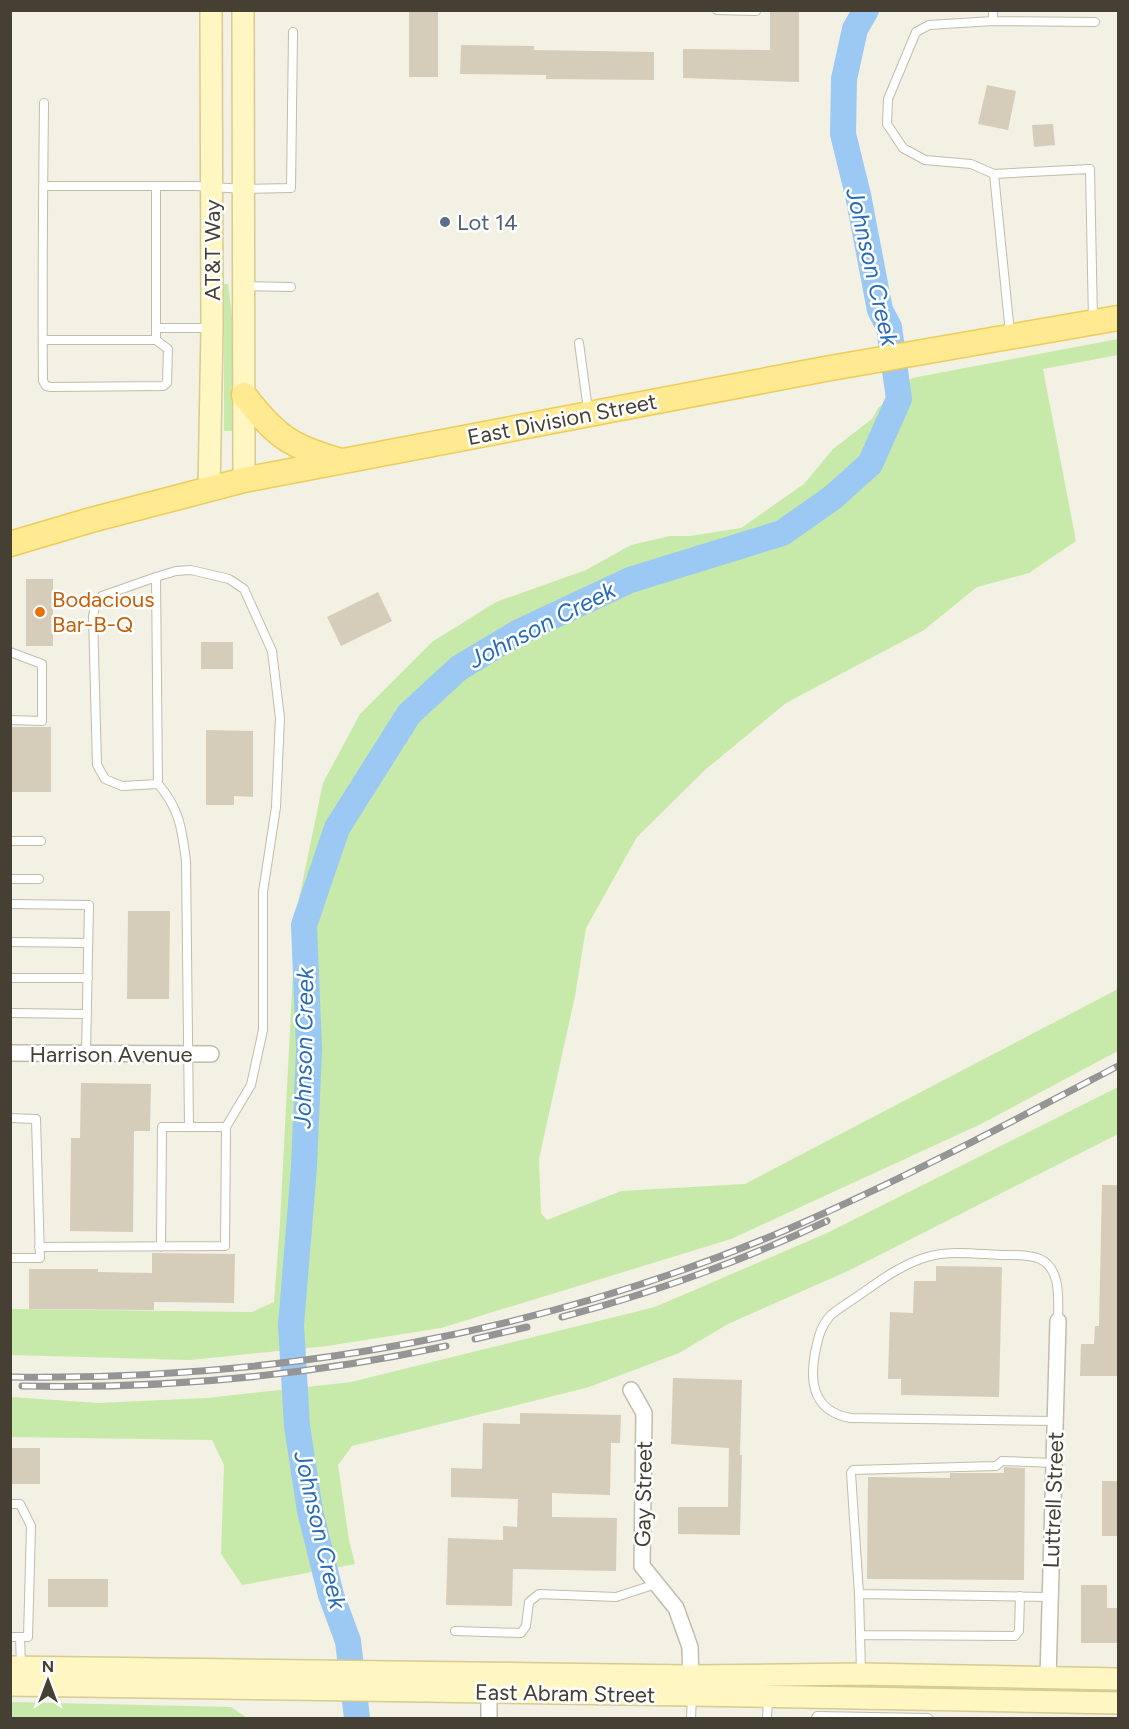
<svg xmlns="http://www.w3.org/2000/svg" width="1129" height="1729" viewBox="0 0 1129 1729" font-family="Figtree,sans-serif">
	<style>
		.green { fill: #c7eaaa }
		.lines { fill: none; stroke-linecap: round; stroke-linejoin: round }
		.river { stroke: #9cc8f4; stroke-width: 26 }
		.building { fill: #d5cdb9 }
		.service-casing { stroke: #c2bca9; stroke-width: 10 }
		.minor-casing { stroke: #c2bca9; stroke-width: 18 }
		.secondary-casing { stroke: #d6cb91; stroke-width: 24 }
		.primary-casing { stroke: #ebcd5b; stroke-width: 27 }
		.service { stroke: #fff; stroke-width: 8 }
		.minor { stroke: #fff; stroke-width: 15 }
		.secondary { stroke: #fff6c2; stroke-width: 21 }
		.primary { stroke: #ffea91; stroke-width: 24 }
		.rail-casing { stroke: #959595; stroke-width: 7 }
		.rail { stroke: #fff; stroke-width: 4.5; stroke-dasharray: 14; stroke-linecap: butt }
		.service-dot { fill: #5c6f8a; stroke: #fff; stroke-width: 2 }
		.food-dot { fill: #e8710a; stroke: #fff; stroke-width: 2 }
		.labels { text-anchor: middle; stroke-width: 5; stroke-linejoin: round; paint-order: stroke }
		.service-label { font-size: 22px; fill: #4e5e75; stroke: #fff; text-anchor: start }
		.street-label { font-size: 22px; fill: #464034; stroke: #fff }
		.food-label { font-size: 22px; fill: #c56008; stroke: #fff; text-anchor: start }
		.water-label { font-size: 24px; font-style: italic; fill: #276cb8; stroke: #fff }
	</style>
	<rect width="100%" height="100%" fill="#f3f0e4"/>
	<path class="green" d="M224,284h4l6,49v98h-10z
		M1118,339v16l-75,14 33,172 -47,32 -52,14 -53,43 -138,73 -81,67 -68,67 -51,91 -11,68 -36,163 2,54 6,7 74,-29 124,-7 373,-195v62l-137,73 -250,115 -290,89 -114,18 -137,14 -179,-5v-46l241,3 22,-10 6,-79 16,-310 27,-130 37,-69 72,-72 64,-40 90,-32 45,-25 39,-9h20l51,-8 63,-44 29,-35 39,-30 6,-11 34,-30z
		M1118,1087v47l-268,136 -122,54 -49,29 -90,34 -237,59 -14,19 11,75 6,24 -113,21 -21,-31 3,-89 -12,-25 -201,-3v-40l87,6 109,-5 144,-16 304,-75 172,-74z
		M11,1702l220,5 16,11h-236z"/>
	<g class="lines">
		<path class="river" d="M357,1718l-9,-77 -17,-46 -21,-84 -13,-85 -6,-101 13,-158 5,-118 -5,-124 33,-97 72,-114 50,-46 60,-36 111,-52 152,-47 50,-35 38,-34 29,-65 -10,-72 -9,-17 -22,-115 -15,-61 1,-55 11,-50 11,-19"/>
	</g>
	<path class="building" d="M409,10h29v67h-29z
		M770,10h29v72l-116,-4v-29l87,1z
		M461,45l73,1v4l120,2v28l-108,-1v-4l-86,-1z
		M987,85l29,6 -8,39 -30,-6z
		M1053,124l2,21 -21,2 -2,-22z
		M26,579h27v67h-27z
		M378,592l14,29 -51,25 -14,-29z
		M201,642h32v27h-32z
		M12,727h39v65h-41z
		M206,730l47,1v66l-19,-1v9h-28z
		M128,911h42l-1,88h-42z
		M81,1083l70,1 -1,47h-16l-1,101 -63,-1 1,-93h9z
		M1102,1185h17v191h-39l1,-32h13l1,-18h4z
		M152,1253l83,1 -1,49 -80,-1v8l-125,-1v-40h69v3l54,1z
		M936,1266l66,1 -3,130 -98,-2v-16h-13l2,-67 23,1 1,-32h22z
		M673,1378l69,2 -2,75h2l-2,80 -62,-1v-27h50l1,-59 -58,-4z
		M520,1413l101,2 -1,28h-9l-1,52 -58,-2v24l65,1 -1,53 -103,-2 -1,37 -66,-1 2,-67 55,2v-14l14,1 1,-28 -67,-2v-29l31,1 1,-46 37,1z
		M10,1448h30v36h-30z
		M1004,1467l21,1 -1,112 -157,-1 1,-102 82,1v-5h54z
		M1102,1481h17v55h-17z
		M48,1579h60v28h-60z
		M1081,1585h26v23h12v35h-38z"/>
	<g class="lines">
		<defs>
			<path id="service" d="M717,10l39,1
				M993,10v11l-64,4 -13,7 -28,67 -1,25 16,24 22,12 46,4 23,10
				M993,21l102,1
				M43,186h153l48,3 47,-1 2,-156
				M245,286l46,1
				M156,328h55
				M1010,333l-16,-159 96,-5 3,152
				M43,340h113l12,9 -1,34 -4,3 -112,1 -5,-1 -3,-5c-1,-92 0,-185 1,-278
				M156,340v-154
				M579,343l9,67
				M156,577l2,207
				M10,652l32,12v57l-32,-1
				M10,841h31
				M10,879h29
				M10,904l79,1 -3,148
				M10,942l78,1
				M10,978h78
				M10,1013l77,1
				M10,1118l26,1 4,139h-30
				M39,1247l186,-1 1,-119h-37l-3,-266c-4,-31 -6,-52 -28,-77l-36,2 -17,-7 -8,-14 -4,-149 3,-14 6,-6 54,-19 20,-6 15,-1 38,9 15,10 28,62 8,67 -4,89 -13,85v138l-12,55 -25,42
				M161,1247l1,-120h27
				M1055,1421l-204,-3c-36,-6 -42,-33 -36,-65 3,-14 5,-26 15,-37 6,-6 15,-11 22,-16 24,-16 47,-35 75,-43 23,-7 49,-3 73,-2 11,0 29,-1 40,4 22,10 18,43 18,62
				M10,1504h10l11,22 -3,111h-18
				M859,1594l191,3
				M455,1631l66,2 5,-7 3,-24 10,-8 77,3 40,-13
				M860,1635l155,1 4,-5 1,-35
				M20,1637l1,29
				M861,1672l-2,-78 -8,-121 2,-3 143,-4 6,-5 52,2
				M691,1718l1,-22
				M767,1718l1,-19
				M816,1718l1,-2 111,2"/>
			<path id="minor" d="M10,1053l201,1
				M631,1390l13,23 -2,153 34,42 14,39 1,37
				M1048,1678l10,-357
				M489,1683v35"/>
			<path id="secondary" d="M243,10l1,470
				M209,490l3,-162 -1,-318
				M10,1667l681,9 170,-2 257,5
				M10,1685l682,10 426,8"/>
			<path id="primary" d="M244,395c31,41 47,52 97,66
				M10,544l81,-24 153,-40 581,-111 293,-51"/>
		</defs>
		<use href="#service" class="service-casing"/>
		<use href="#minor" class="minor-casing"/>
		<use href="#secondary" class="secondary-casing"/>
		<use href="#primary" class="primary-casing"/>
		<use href="#service" class="service"/>
		<use href="#minor" class="minor"/>
		<use href="#secondary" class="secondary"/>
		<use href="#primary" class="primary"/>
		<defs>
			<path id="rail" d="M562,1317c91,-24 180,-56 265,-96
				M475,1339l52,-12
				M10,1377c269,4 536,-44 783,-150 111,-48 218,-105 325,-161
				M22,1386c142,3 285,-10 424,-40"/>
		</defs>
		<use href="#rail" class="rail-casing"/>
		<use href="#rail" class="rail"/>
	</g>
	<circle class="service-dot" cx="445" cy="222" r="6"/>
	<circle class="food-dot" cx="40" cy="612" r="6"/>
	<g class="labels">
		<g class="service-label">
			<text x="457" y="230">Lot 14</text>
		</g>
		<g class="street-label">
			<text transform="translate(212 250) rotate(-90)" y="8">AT&amp;T Way</text>
			<text transform="translate(562 419) rotate(-11)" y="8">East Division Street</text>
			<text x="111" y="1062">Harrison Avenue</text>
			<text transform="translate(643 1494) rotate(-89)" y="8">Gay Street</text>
			<text transform="translate(1053 1500) rotate(-88)" y="8">Luttrell Street</text>
			<text transform="translate(565 1693) rotate(1)" y="8">East Abram Street</text>
		</g>
		<g class="food-label">
			<text x="52" y="607">Bodacious<tspan x="52" dy="25">Bar-B-Q</tspan></text>
		</g>
		<g class="water-label">
			<text transform="translate(872 267) rotate(77)" y="8">Johnson Creek</text>
			<text transform="translate(542 625) rotate(-27)" y="8">Johnson Creek</text>
			<text transform="translate(304 1048) rotate(-89)" y="8">Johnson Creek</text>
			<text transform="translate(320 1530) rotate(77)" y="8">Johnson Creek</text>
		</g>
	</g>
	<rect width="1129" height="1729" fill="none" stroke="#464034" stroke-width="24"/>
	<g transform="translate(48 1681)" stroke="#ffffff" stroke-width="4.5" paint-order="stroke">
	<path d="M0-4.5L10 22L0 15L-10 22Z" fill="#464034"/>
	<text y="-9" font-size="16" font-weight="bold" text-anchor="middle" fill="#464034">N</text>
	</g>
</svg>
